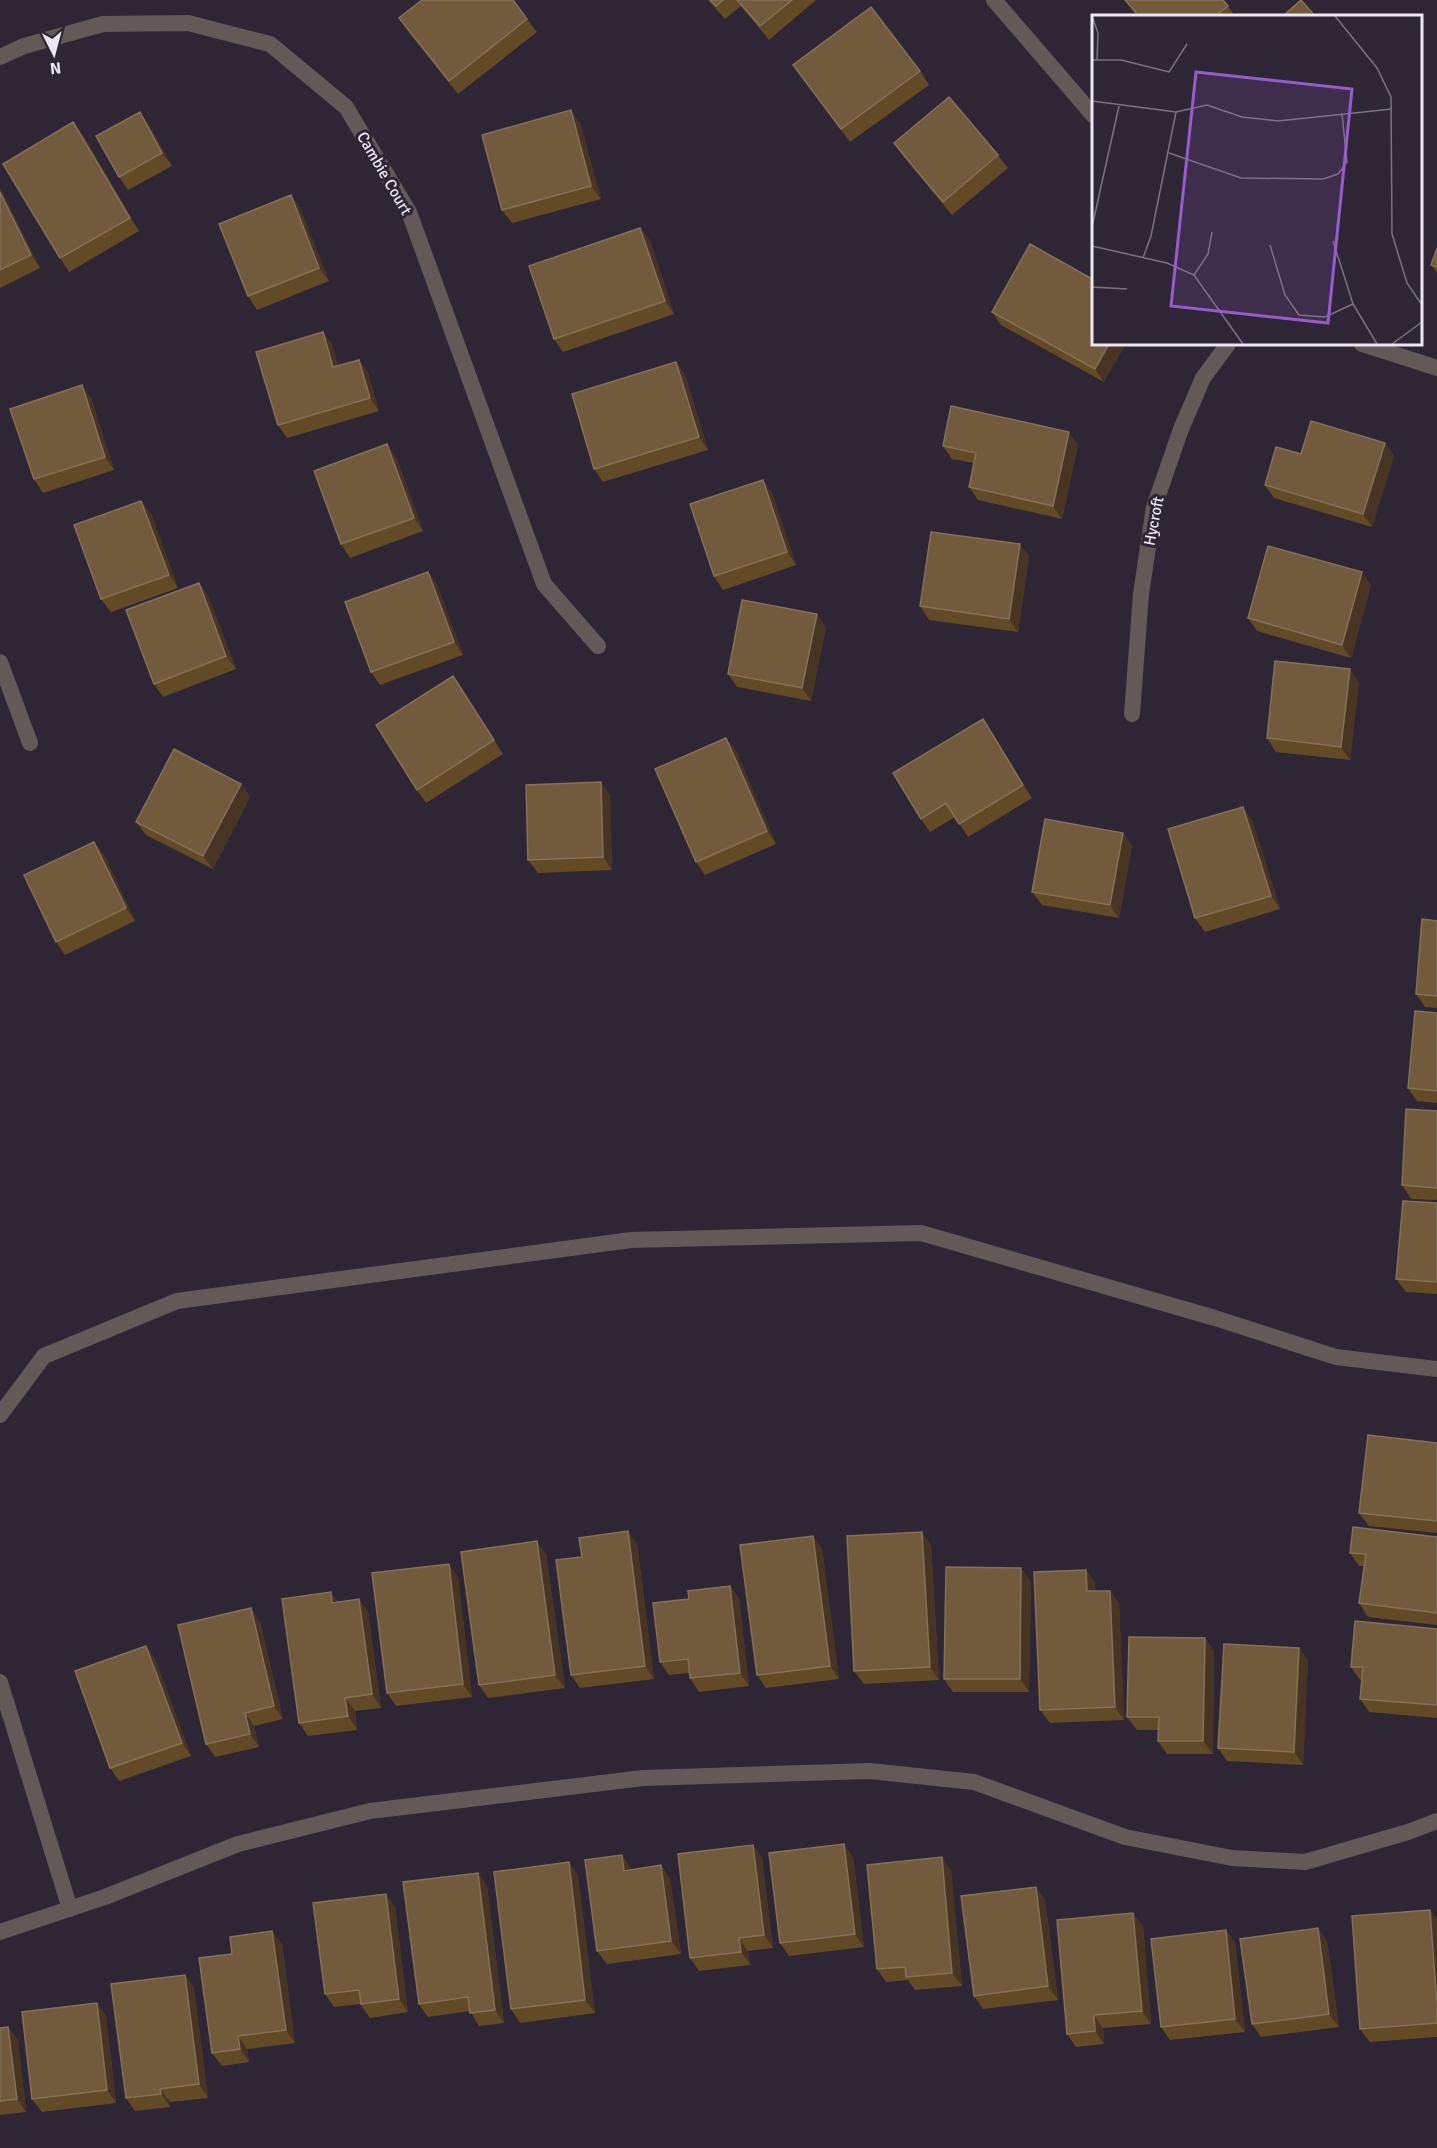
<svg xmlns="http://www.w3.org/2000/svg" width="1437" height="2148" viewBox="0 0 1437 2148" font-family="Signika,sans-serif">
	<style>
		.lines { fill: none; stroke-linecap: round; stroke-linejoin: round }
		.minor { stroke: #635957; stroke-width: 16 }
		.wall { fill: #624a26 }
		.shaded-wall { fill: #473423 }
		.building { fill: #715b3c; stroke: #847158; stroke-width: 1.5 }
		.labels { text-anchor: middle; stroke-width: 6; stroke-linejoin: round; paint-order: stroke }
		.street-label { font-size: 16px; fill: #ece7f1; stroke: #2e2635 }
		.inset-road { fill: none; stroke: #7a7380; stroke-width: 1.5 }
		.view { fill: #975bcc; fill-opacity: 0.15; stroke: #975bcc; stroke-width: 3 }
		.inset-edge { fill: none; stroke: #ece7f1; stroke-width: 3 }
	</style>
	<rect width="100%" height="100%" fill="#2e2635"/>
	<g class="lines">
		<path class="minor" d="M994,0l100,116
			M0,57l24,-11 79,-22 85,-1 82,21 76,63 63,105 135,372 54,62
			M1362,344l75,24
			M0,662l30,81
			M1132,714l9,-120 13,-87 27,-78 22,-51 25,-34
			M0,1415l44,-59 133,-55 454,-61 290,-7 294,85 121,39 101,12
			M0,1682l70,227
			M0,1932l105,-35 133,-53 132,-33 273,-33 227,-7 104,11 151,55 107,21 73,4 103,-30 29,-11"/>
	</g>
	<path class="wall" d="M708,0h108l-47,40 -28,-34 -16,13z
		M1125,0l103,6 7,10h-98z
		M399,18l128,1 10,13 -79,62 -50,-63z
		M793,65l127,6 9,14 -79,57z
		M73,122l10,13 56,96 -70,41 -9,-14z
		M580,123l21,76 -89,24 -10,-13z
		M149,125l23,41 -44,24 -9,-13z
		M894,143l104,12 10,13 -56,47 -49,-59z
		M0,188l40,80 -40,20z
		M291,195l9,13 29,73 -72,29 -9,-14z
		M640,228l10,13 24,73 -111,38 -9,-13z
		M1030,244l74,138 -103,-57 -9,-13z
		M1437,248v25l-6,-8z
		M323,332l9,13 6,21 21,-6 9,13 11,38 -92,27 -9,-13z
		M676,362l9,13 23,75 -105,32 -9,-13z
		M91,398l23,72 -71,23 -9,-14z
		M1385,443l9,13 -22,71 -98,-29 -9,-13 36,-31z
		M1078,445l-16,74 -84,-19 -9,-13 5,-24 -22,-4 -9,-13z
		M396,457l27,74 -73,27 -9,-14z
		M763,480l9,13 24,72 -73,25 -9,-14z
		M141,501l10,13 27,74 -67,24 -10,-13z
		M1020,544l9,13 -11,75 -89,-12 -9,-14z
		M428,572l9,13 26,70 -83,30 -9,-13z
		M199,583l9,13 28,73 -73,28 -9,-13z
		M1371,585l-20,73 -94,-27 -9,-13z
		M826,627l-15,74 -74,-14 -9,-13z
		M453,676l50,78 -77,49 -9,-13z
		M1359,682l-9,78 -74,-8 -9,-14z
		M992,732l40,66 -64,39 -13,-20 -25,15 -9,-13z
		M736,751l40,93 -71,31 -9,-13z
		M241,784l9,13 -37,72 -67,-34 -10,-13z
		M610,795l2,75 -74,3 -10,-13z
		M1252,820l28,89 -75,23 -10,-14z
		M1123,833l9,13 -13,72 -77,-13 -10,-13z
		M94,842l10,13 31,66 -70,34 -9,-13z
		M1437,921v87l-12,-1 -9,-13z
		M1437,1013v90l-20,-2 -9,-13z
		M1437,1111v89l-26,-1 -9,-14z
		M1437,1203v91l-31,-2 -10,-13z
		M1437,1443v90l-68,-7 -10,-13z
		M813,1536l9,13 17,130 -73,9 -9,-13z
		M1437,1537v88l-69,-8 -9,-14 5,-37h-5l-9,-13z
		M637,1544l17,135 -74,9 -9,-13 11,-118z
		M931,1545l8,135 -75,4 -10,-13z
		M546,1554l19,134 -77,10 -9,-13z
		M1021,1568l10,14 -2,110h-76l-9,-13z
		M1086,1570l9,13v8h15l9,13 5,116 -74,3 -10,-13z
		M458,1577l14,120 -76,9 -9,-13z
		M730,1586l9,13 10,87 -50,6 -9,-14 -1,-5 -20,2 -9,-13 29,-63z
		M359,1599l9,13 13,96 -26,3 2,19 -49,6 -9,-13 40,-121z
		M260,1622l23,97 -29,7 5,21 -44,10 -9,-13z
		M1437,1629v89l-68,-6 -9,-13 2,-19h-2l-9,-13z
		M1205,1638l9,14 -1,102h-46l-9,-13v-11h-21l-10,-13z
		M146,1646l9,13 36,97 -72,25 -9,-13z
		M1299,1648l9,13 -5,104 -76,-4 -9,-13z
		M753,1845l9,13 11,90 -25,3 2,14 -51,6 -9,-13z
		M622,1855l9,15 30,-5 9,14 11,75 -74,10 -10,-13z
		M853,1857l11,90 -75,9 -9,-13z
		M569,1862l9,14 17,137 -75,10 -9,-14z
		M951,1870l11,116 -47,4 -7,-10 -22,2 -9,-13z
		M478,1873l9,13 17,137 -25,3 -9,-15 -42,6 -9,-13z
		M1036,1887l9,13 13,100 -75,9 -9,-13z
		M395,1907l13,105 -38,6 -10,-14 -26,3 -9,-13z
		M1430,1910l7,10v117l-67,5 -10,-13z
		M1143,1926l8,98 -48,4 1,16 -28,3 -9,-13z
		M1226,1930l9,13 10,89 -75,8 -9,-13z
		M1327,1941l12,86 -78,10 -9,-13z
		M282,1944l13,99 -48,6 2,13 -27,4 -10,-13 20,-99z
		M185,1975l9,13 14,110 -38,4v5l-35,4 -9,-13z
		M97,2003l9,13 10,87 -74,9 -10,-13z
		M8,2027l10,13 8,72 -26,3v-87z"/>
	<path class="shaded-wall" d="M571,110l9,13 21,76 -10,-13z
		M140,112l9,13 23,41 -10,-13z
		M73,122l10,13 56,96 -9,-13z
		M0,188l2,3 38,77 -9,-13 -31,-63z
		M291,195l9,13 29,73 -10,-13z
		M640,228l10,13 24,73 -9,-13z
		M323,332l9,13 10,36 -9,-14z
		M1109,344h17l-22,38 -9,-13z
		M359,360l9,13 11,38 -9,-13z
		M676,362l9,13 23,75 -9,-13z
		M82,385l9,13 23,72 -9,-13z
		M1069,432l9,13 -16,74 -9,-13z
		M1385,443l9,13 -22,71 -9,-13z
		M387,444l9,13 27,74 -9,-13z
		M763,480l9,13 24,72 -9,-13z
		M141,501l10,13 27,74 -9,-13z
		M1020,544l9,13 -11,75 -9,-13z
		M428,572l9,13 26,70 -9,-13z
		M1362,572l9,13 -20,73 -9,-13z
		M199,583l9,13 28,73 -10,-13z
		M817,614l9,13 -15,74 -9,-13z
		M1350,669l9,13 -9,78 -9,-13z
		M453,676l9,13 41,65 -9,-14z
		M983,719l9,13 40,66 -9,-13z
		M726,738l10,13 40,93 -9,-13z
		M601,782l9,13 2,75 -9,-13z
		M241,784l9,13 -37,72 -10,-13z
		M1243,807l9,13 28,89 -9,-13z
		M1123,833l9,13 -13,72 -9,-13z
		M94,842l10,13 31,66 -9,-13z
		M628,1531l9,13 17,135 -9,-13z
		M922,1532l9,13 8,135 -9,-13z
		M813,1536l9,13 17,130 -9,-13z
		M537,1541l9,13 19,134 -10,-13z
		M449,1564l9,13 14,120 -9,-13z
		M1021,1568l10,14 -2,110 -9,-13z
		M1086,1570l9,13 1,21 -9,-13z
		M730,1586l9,13 10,87 -9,-13z
		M1110,1591l9,13 5,116 -9,-13z
		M331,1592l9,13 -8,-2z
		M359,1599l9,13 13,96 -9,-14z
		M251,1608l9,14 23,97 -9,-13z
		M1205,1638l9,14 -1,102 -10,-13z
		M146,1646l9,13 36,97 -9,-13z
		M1299,1648l9,13 -5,104 -9,-13z
		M345,1698l10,13 2,19 -9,-14z
		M245,1713l9,13 5,21 -9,-13z
		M844,1844l9,13 11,90 -9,-13z
		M753,1845l9,13 11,90 -9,-13z
		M622,1855l9,13 2,16 -9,-13z
		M942,1857l9,13 11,116 -10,-13z
		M569,1862l9,14 17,137 -10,-13z
		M661,1865l9,14 11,75 -10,-13z
		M478,1873l9,13 17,137 -9,-13z
		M1036,1887l9,13 13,100 -10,-14z
		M386,1894l9,13 13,105 -9,-13z
		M1430,1910l7,10v85z
		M1133,1913l10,13 8,98 -9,-13z
		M1318,1928l9,13 12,86 -10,-13z
		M1226,1930l9,13 10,89 -10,-13z
		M272,1931l10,13 13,99 -9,-13z
		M739,1938l9,13 2,14 -9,-13z
		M185,1975l9,13 14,110 -9,-14z
		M97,2003l9,13 10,87 -9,-13z
		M1094,2015l9,13 1,16 -9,-13z
		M8,2027l10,13 8,72 -9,-13z
		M238,2036l9,13 2,13 -9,-13z
		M160,2089l10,13v5l-9,-13z"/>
	<path class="building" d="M422,0h91l14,19 -78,62 -50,-63z
		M710,0h13l-7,6z
		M737,0h55l-32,26z
		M1125,0h98l5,6 -13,10h-76z
		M1301,0l14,16h-32z
		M871,7l49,64 -79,58 -48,-64z
		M949,97l49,58 -55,47 -49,-59z
		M571,110l20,76 -89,24 -20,-75z
		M140,112l22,41 -43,24 -23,-41z
		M73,122l57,96 -70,40 -57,-94z
		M0,192l31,63 -31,15z
		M291,195l28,73 -71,28 -29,-72z
		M640,228l25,73 -111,38 -25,-73z
		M1030,244l64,36v64h15l-14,25 -103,-57z
		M1437,248v19l-6,-2z
		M323,332l10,35 26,-7 11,38 -92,27 -22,-73z
		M676,362l23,75 -105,32 -22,-75z
		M82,385l23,72 -71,22 -24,-70z
		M951,406l118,26 -16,74 -84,-19 7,-34 -33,-7z
		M1311,421l74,22 -22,71 -98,-29 11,-38 25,7z
		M387,444l27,74 -73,26 -27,-73z
		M763,480l24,72 -73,24 -24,-72z
		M141,501l28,74 -68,24 -27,-74z
		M931,532l89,12 -11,75 -89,-13z
		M1268,546l94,26 -20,73 -94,-27z
		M428,572l26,70 -83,30 -26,-70z
		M199,583l27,73 -72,28 -28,-74z
		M742,600l75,14 -15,74 -74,-14z
		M1275,661l75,8 -9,78 -74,-9z
		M453,676l41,64 -77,50 -41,-65z
		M983,719l40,66 -64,39 -13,-21 -25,16 -28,-46z
		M726,738l41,93 -71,31 -41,-93z
		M174,749l67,35 -38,72 -67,-34z
		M601,782l2,75 -75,3 -2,-75z
		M1243,807l28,89 -76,22 -27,-89z
		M1045,819l78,14 -13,72 -78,-13z
		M94,842l32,66 -70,34 -32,-67z
		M1422,919l15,2v75l-21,-2z
		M1415,1011l22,2v78l-29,-3z
		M1406,1109l31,2v77l-35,-3z
		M1403,1201l34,2v79l-41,-3z
		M1368,1435l69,8v78l-78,-8z
		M1353,1527l84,10v76l-78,-10 7,-49 -16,-1z
		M628,1531l17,135 -74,9 -15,-115 26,-3 -3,-19z
		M922,1532l8,135 -76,4 -7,-135z
		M813,1536l17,130 -73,9 -17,-130z
		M537,1541l18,134 -76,10 -18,-133z
		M449,1564l14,120 -76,9 -15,-120z
		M946,1567l75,1 -1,111h-76z
		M1086,1570l1,21h23l5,116 -75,3 -6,-138z
		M730,1586l10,87 -50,5 -2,-19 -28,3 -7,-59 36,-4 -1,-8z
		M331,1592l1,11 27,-4 13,95 -27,4 3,18 -49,7 -17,-124z
		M251,1608l23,98 -29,7 5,21 -44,10 -28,-119z
		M1355,1621l82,8v76l-77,-6 3,-32h-12z
		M1129,1637l76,1 -2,103h-45l1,-24h-32z
		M1224,1644l75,4 -5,104 -76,-4z
		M146,1646l36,97 -72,25 -35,-97z
		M844,1844l11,90 -75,9 -11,-90z
		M753,1845l11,90 -25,3 2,14 -51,6 -12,-104z
		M622,1855l2,16 37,-6 10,76 -74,10 -12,-91z
		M942,1857l10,116 -46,4 -1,-10 -28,2 -10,-104z
		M569,1862l16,138 -74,9 -17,-137z
		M478,1873l17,137 -25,3 -2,-16 -49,7 -16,-122z
		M1036,1887l12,99 -74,10 -13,-100z
		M386,1894l13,105 -38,5 -2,-14 -34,4 -12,-91z
		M1430,1910l7,95v18l-77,6 -8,-113z
		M1133,1913l9,98 -48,4 1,16 -28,3 -10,-114z
		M1318,1928l11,86 -77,10 -12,-85z
		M1226,1930l9,89 -74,8 -10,-88z
		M272,1931l14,99 -48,6 2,13 -28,4 -13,-95 33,-4 -2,-17z
		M185,1975l14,109 -39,5 1,5 -35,4 -15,-114z
		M97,2003l10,87 -75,9 -10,-87z
		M8,2027l9,72 -17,2v-73z"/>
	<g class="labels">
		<g class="street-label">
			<text transform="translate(385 173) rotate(60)" y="6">Cambie Court</text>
			<text transform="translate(1153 521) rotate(-79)" y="6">Hycroft</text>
		</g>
	</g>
	<g transform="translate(1092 15)">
		<rect width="330" height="330" fill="#2e2635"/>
		<path class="inset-road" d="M0,1l6,17 -1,27M243,1l42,52 14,29 1,137 15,49 15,22M0,45h29l48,12 18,-28M0,86l84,11 31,-7 35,12 36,4 114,-12M77,138l72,25 82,1 15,-5 9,-12 -5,-48M0,212l27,-121M241,226l20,63 24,40M178,230l15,50 14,20 26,2 28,-13M0,231l75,17 27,12 49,69M51,243l8,-22 25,-124M102,260l14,-21 4,-22M0,272l35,2M300,329l30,-22"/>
		<path class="view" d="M104,57l156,17 -24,234 -157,-17z"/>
		<rect width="330" height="330" class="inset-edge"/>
	</g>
	<g transform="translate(54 54) rotate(174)" stroke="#2e2635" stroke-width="4.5" paint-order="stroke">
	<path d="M0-4.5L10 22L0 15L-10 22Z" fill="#ece7f1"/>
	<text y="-9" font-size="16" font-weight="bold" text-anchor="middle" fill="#ece7f1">N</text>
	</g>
</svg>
